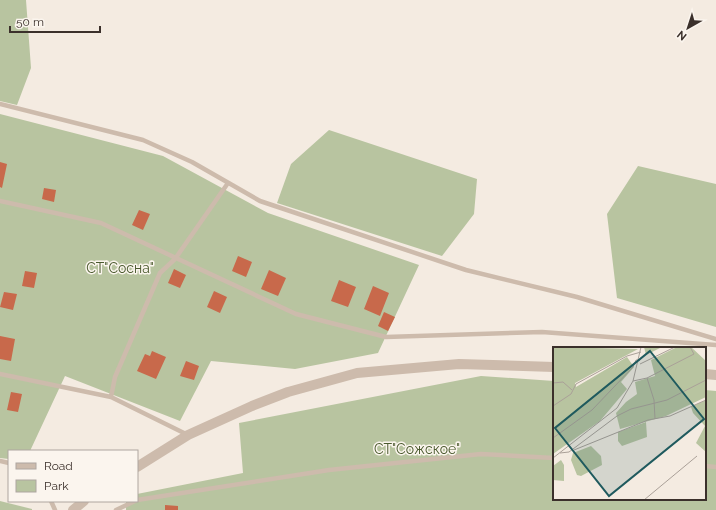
<svg xmlns="http://www.w3.org/2000/svg" width="716" height="510" viewBox="0 0 716 510" font-family="Raleway,sans-serif">
	<style>
		.green { fill: #b8c4a0 }
		.building { fill: #c8694b }
		.lines { fill: none; stroke-linecap: round; stroke-linejoin: round }
		.service { stroke: #cdbbac; stroke-width: 4.5 }
		.tertiary { stroke: #cdbbac; stroke-width: 10 }
		.labels { text-anchor: middle; stroke-width: 3; stroke-linejoin: round; paint-order: stroke }
		.park-label { font-size: 14px; fill: #4a5a2e; stroke: #fbf5ee }
		.inset-road { fill: none; stroke: #aaa098; stroke-width: 1 }
		.view { fill: #1f5a5e; fill-opacity: 0.15; stroke: #1f5a5e; stroke-width: 2 }
		.inset-edge { fill: none; stroke: #3b302b; stroke-width: 2 }
	</style>
	<rect width="100%" height="100%" fill="#f4ebe1"/>
	<path class="green" d="M0,0h26l5,68 -14,37 -17,-4z
		M0,114l163,42 105,57 151,52 -41,88 -83,16 -84,-8 -31,60 -115,-45 -35,75h-21v8l-9,-1z
		M329,130l148,49 -3,35 -32,42 -165,-53 14,-39z
		M638,166l78,18v143l-99,-29 -10,-84z
		M481,376l73,5v118h151v-109l11,1v119h-590v-9h11v-7l106,-21 -4,-50z
		M0,501l32,8v1h-32z"/>
	<path class="building" d="M0,162l7,2 -5,24 -2,-1z
		M44,188l12,2 -2,12 -12,-3z
		M139,210l11,4 -7,16 -11,-5z
		M238,256l14,6 -6,15 -14,-6z
		M174,269l12,6 -6,13 -12,-5z
		M269,270l17,8 -8,18 -17,-7z
		M25,271l12,2 -3,15 -12,-2z
		M339,280l17,7 -8,20 -17,-6z
		M373,286l16,7 -9,23 -16,-7z
		M214,291l13,6 -7,16 -13,-6z
		M4,292l13,2 -4,16 -13,-3z
		M384,312l11,5 -7,14 -10,-5z
		M0,336l15,3 -4,22 -11,-2z
		M152,351l14,6 -10,22 -19,-8 8,-17 5,2z
		M186,361l13,5 -5,14 -14,-4z
		M11,392l11,2 -4,18 -11,-2z
		M165,505l13,1v4h-13z"/>
	<g class="lines">
		<path class="service" d="M0,104l143,36 49,22 68,39 206,69 111,27 139,42
			M0,201l101,22 195,91 90,23 156,-5 174,13
			M0,374l111,23 77,38
			M111,397l4,-20 45,-104 15,-14 53,-76
			M0,461l9,2
			M705,466l11,1
			M137,500l192,-30 152,-16 73,4
			M51,501l4,9
			M116,510l19,-9"/>
		<path class="tertiary" d="M705,374l11,1
			M137,467l51,-32 64,-29 36,-14 69,-19 102,-9 95,3
			M73,510l11,-9"/>
	</g>
	<g class="labels">
		<g class="park-label">
			<text x="120" y="273">СТ"Сосна"</text>
			<text x="417" y="454">СТ"Сожское"</text>
		</g>
	</g>
	<g transform="translate(553 347)">
		<rect width="153" height="153" fill="#f4ebe1"/>
		<path d="M0,0l85,2 -63,34 1,4 51,-30 7,10 -13,15 6,7 -27,32 -47,33zM91,0h18l-16,8zM124,0h14l15,14v36l-40,19 -46,13 -4,-16 10,-11 11,-8 -2,-12 20,-6 -4,-16zM153,53v52l-10,-9 9,-17 -12,-13 -2,-6zM93,75l1,15 -25,9 -4,-5v-9zM38,99l10,10 1,9 -21,11 -4,-1 -6,-15 2,-7zM8,113l3,5v16l-11,-1v-14z" fill="#b8c4a0"/>
		<path class="inset-road" d="M87,17l35,-17M94,31l7,22 1,19M80,34l14,-3 47,-24 -4,-7M0,36l10,-1 9,8M0,59l18,-12 5,-10 51,-28 14,-4M0,91l39,-28 41,-43 3,-7h4M21,103l74,-30 22,-4 36,-16M7,106l9,-1 48,-36 14,-7 36,-9 39,-20M0,111l64,-50 16,-27 8,-34M91,153l53,-44"/>
		<path class="view" d="M97,4l54,68 -95,77 -54,-68z"/>
		<rect width="153" height="153" class="inset-edge"/>
	</g>
	<rect x="8" y="450" width="130" height="52" fill="#fbf5ee" stroke="#aea6a0"/>
	<rect x="16" y="463" width="20" height="6" fill="#cdbbac" stroke="#aea6a0"/>
	<text x="44" y="470" font-size="12" fill="#3b302b">Road</text>
	<rect x="16" y="480" width="20" height="12" fill="#b8c4a0" stroke="#aea6a0"/>
	<text x="44" y="490" font-size="12" fill="#3b302b">Park</text>
	<g transform="translate(688 28) rotate(219)" stroke="#fbf5ee" stroke-width="3" paint-order="stroke">
	<path d="M0-3L7 15L0 10L-7 15Z" fill="#3b302b"/>
	<text y="-6" font-size="11" font-weight="bold" text-anchor="middle" fill="#3b302b">N</text>
	</g>
	<path d="M10 26v6h90v-6" fill="none" stroke="#3b302b" stroke-width="2"/>
	<text x="16" y="26" font-size="12" fill="#3b302b" stroke="#fbf5ee" stroke-width="3" paint-order="stroke">50 m</text>
</svg>
